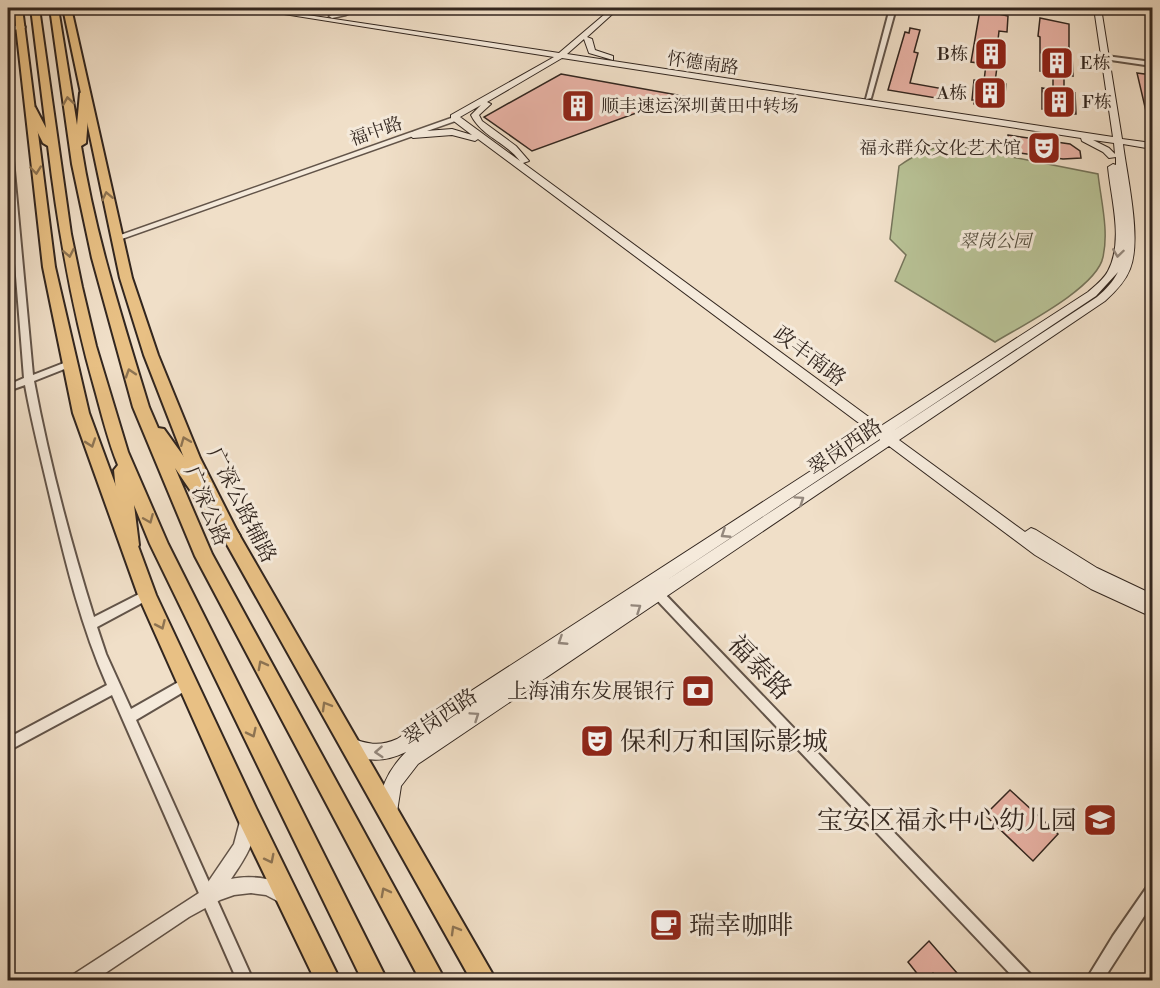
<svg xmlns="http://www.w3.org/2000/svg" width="1160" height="988" font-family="'Libre Bodoni','Noto Serif SC',serif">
<rect width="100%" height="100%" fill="#f0dfc8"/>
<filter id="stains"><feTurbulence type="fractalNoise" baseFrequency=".00333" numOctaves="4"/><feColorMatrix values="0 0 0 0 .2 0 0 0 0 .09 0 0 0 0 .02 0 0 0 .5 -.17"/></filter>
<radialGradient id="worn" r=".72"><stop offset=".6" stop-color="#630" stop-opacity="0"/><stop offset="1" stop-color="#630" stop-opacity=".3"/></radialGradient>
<path fill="#b8c296" stroke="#75745a" stroke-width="1.5" d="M951,145L1098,174C1101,201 1109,231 1103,257C1097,288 1021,326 995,342L895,281L906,255L890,239L899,166C916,154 930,147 951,145Z"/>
<path fill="#e8b2a5" stroke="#32261f" stroke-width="1.5" d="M980,10L1008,16L1007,32L999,31L995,67H997L995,82L1006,84L1004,105H994V107L974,104L975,100H972L974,80L984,81L986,64L971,62Z
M1040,18L1069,24V55H1072L1073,76L1064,74V91L1075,93L1076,114H1065V116L1045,113V109H1042V88L1053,90V72L1040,71V37L1038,36Z
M910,28L920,30L914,52L918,53L910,83L944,89L942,99L888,90L905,32L909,33Z
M1137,73L1152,75V124H1149Z
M561,74L683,96L532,151L484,117Z
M1008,135L1070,144L1080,151L1081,158L1063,159L1012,152V145L1008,144Z
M1010,790L1058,834L1033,861L985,815Z
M929,941L964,981H939L933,973L923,981L908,962Z"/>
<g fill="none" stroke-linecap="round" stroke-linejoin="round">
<defs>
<path id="minor" d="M890,8H896L871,98L866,99Z
M22,25L25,27L24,28L8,31V27Z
M1106,56L1152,62V66L1104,59V57Z
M8,136L11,138L33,375L69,361L74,364L72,366L34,381C49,461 70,540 94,617L143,592L147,590L151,592L153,595L151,598L97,627L106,654L131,709L182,680L186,678L190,680L192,684L190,688L136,720L253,980H237L112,695L8,751V738L107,685C81,626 66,564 51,501C42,462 32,424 25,385L8,391V385L24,378L8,174Z
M658,589L662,591L1031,975L1034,980H1016L654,597L652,594L654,591Z
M1152,885V904L1103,980H1086L1113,936L1147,887Z"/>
<path id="tertiary" d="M353,8H360L346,15L332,18L329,16Z
M454,117L461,119L119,240H113L112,238Z
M248,812L254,814C262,834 242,863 231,879C250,875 285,877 293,897L291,903L285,905L266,895L251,893L234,895L220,900L189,917L95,980H71L74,974L202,891L234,844L242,814Z"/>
<path id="secondary" d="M246,8H261L559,53L612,8H619L587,37L592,39L595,50L613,56V60L589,53L584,39L567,54L1113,137L1094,8H1101L1122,139L1152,143V149L1123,144C1127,177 1142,239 1130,269C1125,282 1115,292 1105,301L899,440L1025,532L1031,528L1036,530L1097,568L1152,594V617L1091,589L1035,555L889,446L418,764L401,786L396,818L390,821L384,818C374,794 389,769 406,752C383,763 366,762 343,751L341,745L343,739L349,737C366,744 379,747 397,739L871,432L478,139L475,141L452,135L413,138L409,135L413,132L452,129L472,135L451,119V115L554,57ZM562,58L1081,138L1082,141L1103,152L1109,158L1116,157V165L1113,164L1108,167C1111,199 1124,241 1108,271C1104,279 1095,286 1088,292L881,426L523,163L529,161L516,146L482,121L479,115L491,104L487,102ZM481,105L471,115C482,137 506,142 520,161L460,117ZM1093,140L1114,143L1115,154L1109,148ZM1118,272C1113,282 1106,289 1097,297L890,433L1096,296ZM880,439V440L661,584Z"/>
<path id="primary" d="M14,8H22L55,267L89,413L156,595L256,808L340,980H315L240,824L138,595L73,413L43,267Z
M63,8H71L132,278L158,355L200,458L237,531L496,980H471L225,541L184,458L144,355L120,278Z"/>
<path id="trunk" d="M31,8H39L71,234L82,287L96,346L128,452L168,544L387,980H362L150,544L134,505L139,545L136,550L130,552L124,550L121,545L114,470L118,465C108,441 102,415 95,390C72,310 58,229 48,146L43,143L26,109L35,107L46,128Z
M50,8H58L77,125L80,93L85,90L90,93L86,143L81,146C95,235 123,321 149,407L158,428L164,429L237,531L240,536L237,541L231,543L225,541L175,468L212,554L445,980H420L195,556L133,407L92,258L72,164Z"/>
</defs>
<use href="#minor" stroke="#625449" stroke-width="4"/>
<use href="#tertiary" stroke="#625449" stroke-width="3"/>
<use href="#secondary" stroke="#32261f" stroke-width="2"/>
<use href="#primary" stroke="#32261f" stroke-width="4"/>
<use href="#trunk" stroke="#32261f" stroke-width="4"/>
<use href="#minor" fill="#f5eadb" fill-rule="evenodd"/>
<use href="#tertiary" fill="#f5eadb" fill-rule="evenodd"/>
<use href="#secondary" fill="#f5eadb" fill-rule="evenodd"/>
<use href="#primary" fill="#e8c084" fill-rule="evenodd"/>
<use href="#trunk" fill="#e8c084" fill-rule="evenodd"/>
</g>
<defs><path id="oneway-chevron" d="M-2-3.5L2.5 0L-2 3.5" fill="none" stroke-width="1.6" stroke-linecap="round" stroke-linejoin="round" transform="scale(1.5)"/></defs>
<g stroke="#8d7352">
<use href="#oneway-chevron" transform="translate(68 101) rotate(-99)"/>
<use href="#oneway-chevron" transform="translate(36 170) rotate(84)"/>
<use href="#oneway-chevron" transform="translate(107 196) rotate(-102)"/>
<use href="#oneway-chevron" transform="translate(69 253) rotate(79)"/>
<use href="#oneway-chevron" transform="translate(130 373) rotate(-108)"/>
<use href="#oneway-chevron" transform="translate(185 441) rotate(-112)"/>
<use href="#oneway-chevron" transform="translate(91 443) rotate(71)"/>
<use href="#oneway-chevron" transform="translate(149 519) rotate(67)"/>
<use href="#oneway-chevron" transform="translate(161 625) rotate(66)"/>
<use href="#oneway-chevron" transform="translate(262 665) rotate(-118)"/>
<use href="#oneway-chevron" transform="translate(326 706) rotate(-120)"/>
<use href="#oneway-chevron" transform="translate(252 733) rotate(64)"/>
<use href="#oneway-chevron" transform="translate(270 859) rotate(63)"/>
<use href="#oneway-chevron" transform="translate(385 892) rotate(-118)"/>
<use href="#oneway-chevron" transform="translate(455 930) rotate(-120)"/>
</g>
<g stroke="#94887d">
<use href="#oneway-chevron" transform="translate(1118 253) rotate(98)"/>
<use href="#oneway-chevron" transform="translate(800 500) rotate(-34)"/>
<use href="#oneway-chevron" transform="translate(725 534) rotate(147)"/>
<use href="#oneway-chevron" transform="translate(637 608) rotate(-34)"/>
<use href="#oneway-chevron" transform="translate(562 641) rotate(147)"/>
<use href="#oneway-chevron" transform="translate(475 716) rotate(-34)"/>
<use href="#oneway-chevron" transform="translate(379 752) rotate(176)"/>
</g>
<defs>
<symbol id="building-square" viewBox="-11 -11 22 22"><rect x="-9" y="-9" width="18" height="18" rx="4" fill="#8f2418" stroke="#f5eadb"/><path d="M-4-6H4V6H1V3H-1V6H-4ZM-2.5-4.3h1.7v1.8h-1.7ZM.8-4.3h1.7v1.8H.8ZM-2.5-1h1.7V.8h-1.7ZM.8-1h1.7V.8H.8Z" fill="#fff"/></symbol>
<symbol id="theatre-square" viewBox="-11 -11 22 22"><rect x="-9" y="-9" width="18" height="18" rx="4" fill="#8f2418" stroke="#f5eadb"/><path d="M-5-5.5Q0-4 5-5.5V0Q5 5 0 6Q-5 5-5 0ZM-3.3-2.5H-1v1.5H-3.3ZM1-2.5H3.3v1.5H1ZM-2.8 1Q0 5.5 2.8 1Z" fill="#fff"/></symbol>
<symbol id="bank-square" viewBox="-11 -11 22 22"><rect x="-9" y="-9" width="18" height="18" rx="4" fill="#8f2418" stroke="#f5eadb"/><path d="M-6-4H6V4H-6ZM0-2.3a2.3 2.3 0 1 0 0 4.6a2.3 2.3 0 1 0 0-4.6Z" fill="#fff"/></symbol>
<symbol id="school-square" viewBox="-11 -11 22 22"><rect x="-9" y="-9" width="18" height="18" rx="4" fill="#8f2418" stroke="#f5eadb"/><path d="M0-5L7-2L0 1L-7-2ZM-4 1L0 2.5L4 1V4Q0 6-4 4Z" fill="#fff"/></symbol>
<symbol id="cafe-square" viewBox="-11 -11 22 22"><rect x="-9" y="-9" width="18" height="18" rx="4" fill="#8f2418" stroke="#f5eadb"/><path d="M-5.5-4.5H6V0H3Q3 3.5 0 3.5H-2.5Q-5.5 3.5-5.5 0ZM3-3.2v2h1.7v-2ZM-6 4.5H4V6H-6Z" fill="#fff"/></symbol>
</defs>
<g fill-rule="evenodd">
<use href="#building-square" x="972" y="35" width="38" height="38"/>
<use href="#building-square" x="1038" y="44" width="38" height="38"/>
<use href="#building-square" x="971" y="74" width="38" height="38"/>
<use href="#building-square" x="1040" y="83" width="38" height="38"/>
<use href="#building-square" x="559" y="87" width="38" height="38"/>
<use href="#theatre-square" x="1025" y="129" width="38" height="38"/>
<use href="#bank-square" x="679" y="672" width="38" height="38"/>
<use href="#theatre-square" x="578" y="722" width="38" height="38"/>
<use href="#school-square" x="1081" y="801" width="38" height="38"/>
<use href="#cafe-square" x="647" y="906" width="38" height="38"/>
</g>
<g text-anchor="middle" stroke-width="6" stroke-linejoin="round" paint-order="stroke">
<g font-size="18" fill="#32261f" stroke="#f5eadb" text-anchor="end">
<text x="968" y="60">B栋</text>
<text x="1080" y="69" text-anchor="start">E栋</text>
<text x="967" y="99">A栋</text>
<text x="1082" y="108" text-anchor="start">F栋</text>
<text x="601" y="112" text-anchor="start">顺丰速运深圳黄田中转场</text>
<text x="1021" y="154">福永群众文化艺术馆</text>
</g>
<g font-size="18" fill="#32261f" stroke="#f5eadb">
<text transform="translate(703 63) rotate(8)" y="6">怀德南路</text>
<text transform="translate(376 131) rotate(-19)" y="6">福中路</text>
</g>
<g font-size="18" font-style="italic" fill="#544d3d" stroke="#f5eadb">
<text x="995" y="247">翠岗公园</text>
</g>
<g font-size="21" fill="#32261f" stroke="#f5eadb">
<text transform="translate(810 356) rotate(37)" y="7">政丰南路</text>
<text transform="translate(845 447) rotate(-34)" y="7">翠岗西路</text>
<text transform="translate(242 505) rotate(63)" y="7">广深公路辅路</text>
<text transform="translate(207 506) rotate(67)" y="7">广深公路</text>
<text transform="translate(440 717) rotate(-34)" y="7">翠岗西路</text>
</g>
<g font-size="21" fill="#32261f" stroke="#f5eadb" text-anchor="end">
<text x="675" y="698">上海浦东发展银行</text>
</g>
<g font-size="26" fill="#32261f" stroke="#f5eadb">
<text transform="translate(760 667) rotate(46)" y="9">福泰路</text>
</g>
<g font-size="26" fill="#32261f" stroke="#f5eadb" text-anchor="start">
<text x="620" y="750">保利万和国际影城</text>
<text x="1077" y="829" text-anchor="end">宝安区福永中心幼儿园</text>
<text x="689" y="934">瑞幸咖啡</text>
</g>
</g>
<rect width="1160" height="988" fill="none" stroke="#f0dfc8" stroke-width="30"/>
<rect x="9" y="9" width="1142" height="970" fill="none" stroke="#32261f" stroke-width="3"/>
<rect x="15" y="15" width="1130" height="958" fill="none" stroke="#32261f" stroke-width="1.5"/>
<rect width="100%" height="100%" filter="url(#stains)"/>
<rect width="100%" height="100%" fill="url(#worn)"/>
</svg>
